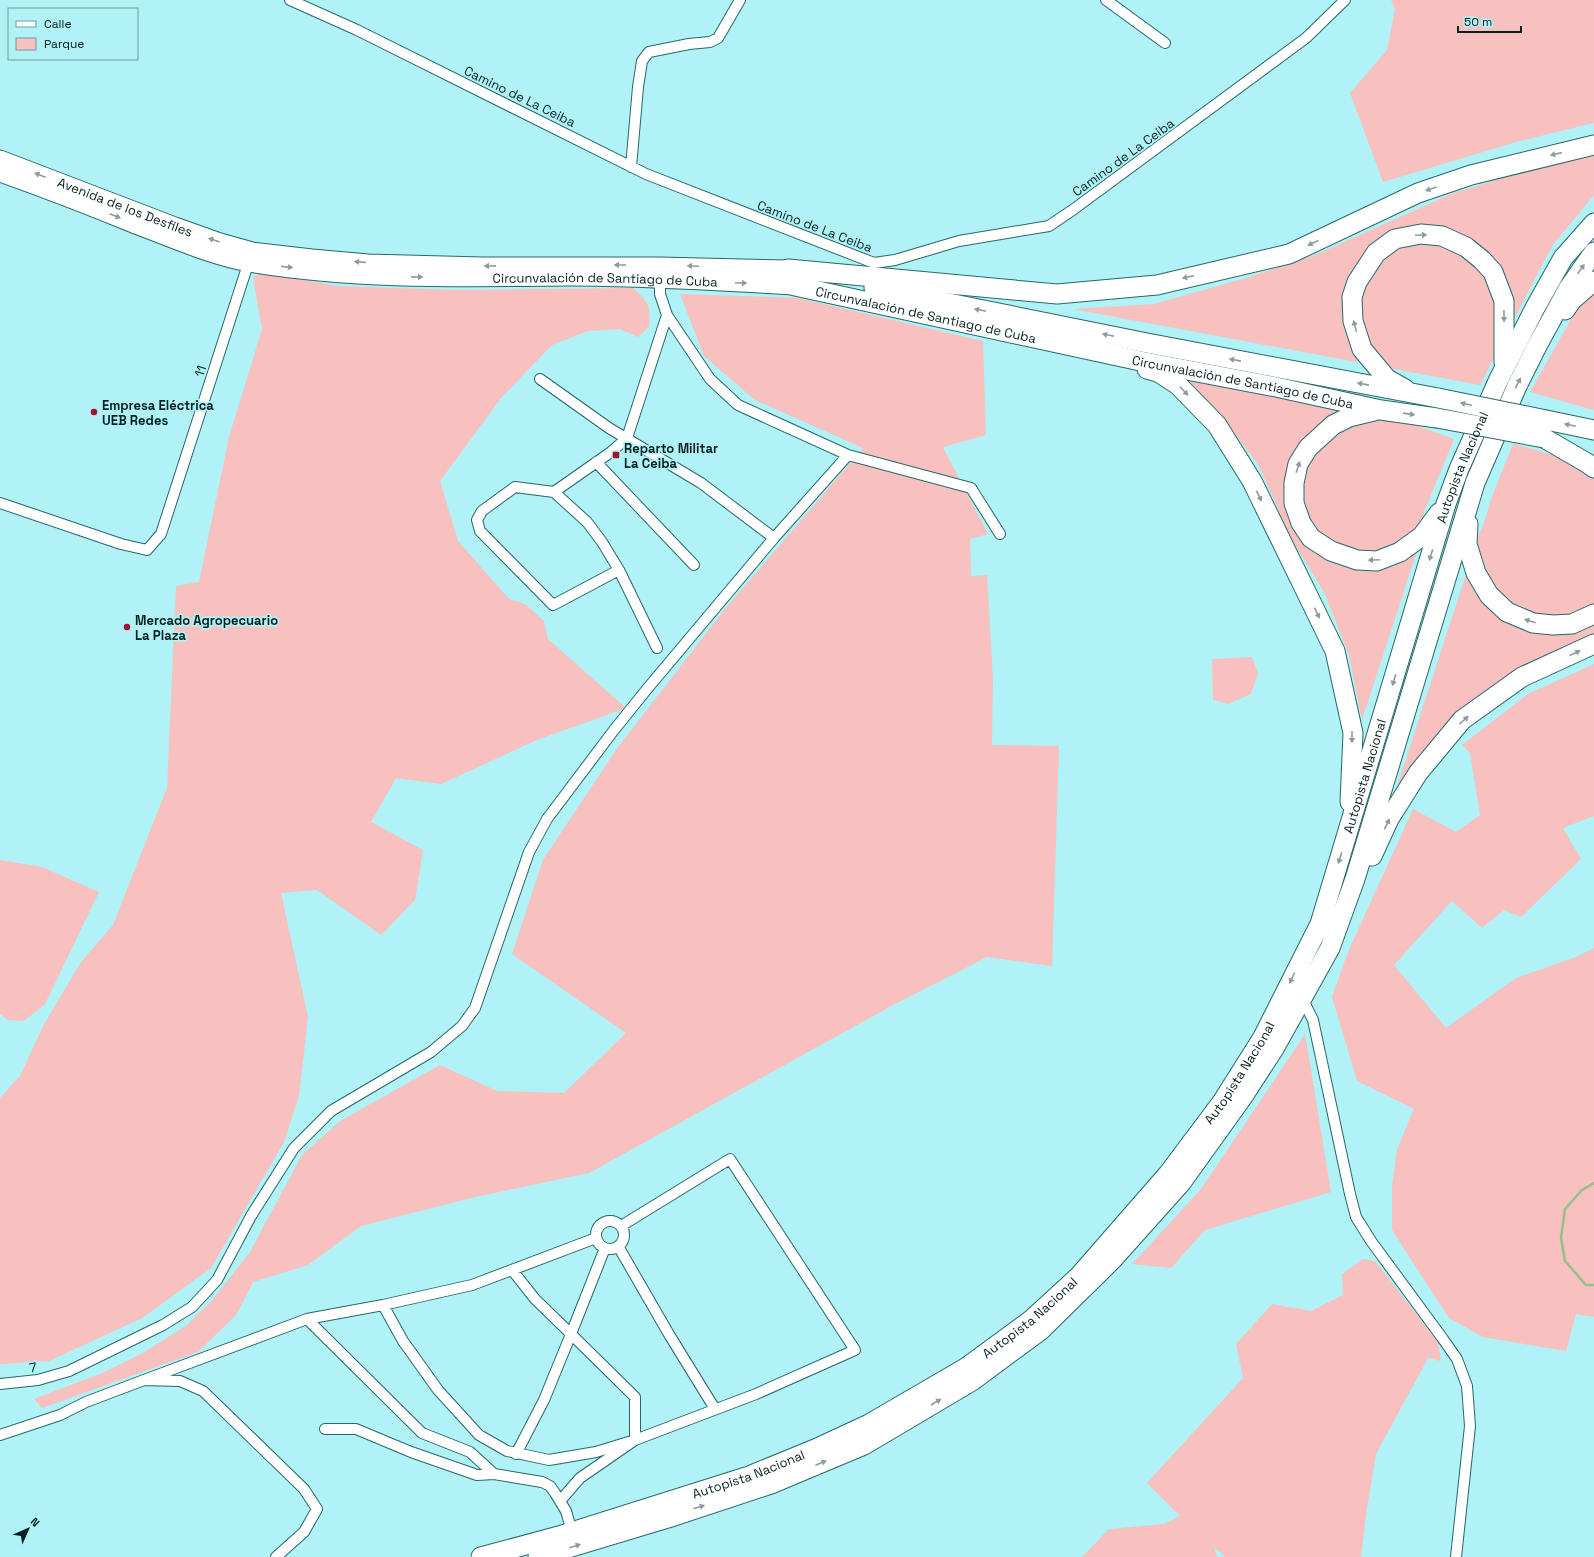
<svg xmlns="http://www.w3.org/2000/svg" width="1594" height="1557" font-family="'Space Grotesk',sans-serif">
<rect width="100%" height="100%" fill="#b0f2f5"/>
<path fill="#f8c0bf" d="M1391,0H1594V123L1516,142L1383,182L1350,93L1387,50L1395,9Z
M1594,152V195L1552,246L1480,385L1073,309L1154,304L1249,277L1315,255L1451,194L1540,166Z
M261,272L337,286L456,290L633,288C650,304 650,304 649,327L638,337L620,329L588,331L552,345L501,398L440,481L458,541L509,599L525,604L544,621L548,639L626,708L537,740L441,784L396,778L371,822L423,850L415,900L381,935L317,890L281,893L308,1017L299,1096L284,1142L211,1268L142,1318L49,1361L0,1364V1098L20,1076L43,1026L81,962L113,925L167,788L176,586L199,582L229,437L262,329L253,278Z
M1594,278V410L1530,392Z
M680,294L798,298L983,341L986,435L943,447L988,534L970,539L971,576L987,575L993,680L992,745L1059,746L1052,966L987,957L895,1004L589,1173L475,1197L361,1226L308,1265L253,1282L236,1315L198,1352L42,1408L34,1399L100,1374L143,1353L187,1325L213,1299L250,1252L302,1155L340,1121L440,1065L497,1091L564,1093L626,1033L512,954L543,860L618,747L724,610L863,448L755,400L704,356Z
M1186,379L1386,415L1454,439L1424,512L1418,548L1362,720L1349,655L1324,592L1291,538L1259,466L1218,411Z
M1513,444C1540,450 1567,461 1594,465V635L1516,673L1393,799L1470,562L1474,545L1484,523L1491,499Z
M1252,657L1258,673L1251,694L1228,704L1213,700L1212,659Z
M1594,664V816L1563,828L1581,859L1521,917L1504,910L1482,928L1452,901L1394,965L1446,1028L1516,978L1576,957L1594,948V1317L1576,1314L1566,1351L1483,1337L1449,1318L1392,1230V1186L1397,1149L1414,1109L1357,1081L1332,997L1348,952L1413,809L1456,832L1480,815L1470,753L1462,745L1528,694Z
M0,860L42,867L99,892L45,1004L24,1021L8,1020L0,1014Z
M1305,1034L1331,1192L1205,1230L1171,1268L1132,1264L1201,1189Z
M1363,1259L1375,1261L1438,1342L1441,1361L1428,1358L1376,1454L1367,1508L1361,1557H1225L1214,1547L1217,1557H1082L1109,1529L1164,1524L1180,1516L1147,1483L1243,1378L1236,1344L1272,1304L1311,1311L1343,1295L1342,1274Z"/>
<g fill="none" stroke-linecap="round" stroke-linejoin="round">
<path stroke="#94c189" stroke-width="2.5" d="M1594,1183L1582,1190L1565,1209L1561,1238L1565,1261L1586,1285H1594"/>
<defs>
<path id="minor" d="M290,0L357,30L646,174L874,263L895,260L959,241L1049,226L1074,209L1306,38L1345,0
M1106,0L1165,43
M631,167L638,87L642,61L649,52L689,44L710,42L718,38L740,0
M660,275V294L667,315L710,379L738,405L848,455L971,488L1000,534
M540,379L609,428L701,483L774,538
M596,462L694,565
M554,492L611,452L627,438L667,315
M0,503L121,544L147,550L161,534L250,258
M619,570L553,605L480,531L477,520L482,511L515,487L554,492L587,522L602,542L619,570L657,648
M1303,1000L1313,1020L1350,1194L1356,1217L1371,1241L1443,1339L1457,1359L1467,1386L1470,1426L1456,1557
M596 1235a14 14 0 1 1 28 0a14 14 0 1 1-28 0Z
M618,1246L670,1336L715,1409
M512,1270L535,1299L571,1334L605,1248
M383,1305L403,1341L438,1390L479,1435L507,1451L549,1460L596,1452L635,1440L756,1394L855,1350L730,1159L621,1226
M307,1319L422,1433L470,1452L494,1474
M144,1380L307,1319L383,1305L472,1285L596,1238
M0,1384L38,1380L69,1371L163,1325L192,1307L217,1280L251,1216L294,1148L331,1111L431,1052L462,1026L475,1008L529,852L547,819L614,730L647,689L774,538L848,455
M325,1429H356L411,1452L477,1475L494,1474L542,1482L550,1486L555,1493L566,1511L572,1532
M0,1435L60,1415L86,1402L144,1380L180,1381L203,1391L304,1489L317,1509L304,1532L276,1557
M516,1454L544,1400L571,1334L635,1397V1440L580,1478L560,1501"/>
<g id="trunk">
<path id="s1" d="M0,159L175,226L220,242L252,251L312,258L368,263L482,266H659L788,269"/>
<path id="s2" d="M0,173C45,189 89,206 133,224C171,238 210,256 249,263C356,281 464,278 571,277C646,277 720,282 795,286"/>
</g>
<g id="motorway">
<path d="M788,269L1057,294L1157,285L1289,254L1418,193L1471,175L1594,145"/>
<path id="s3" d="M795,286L1145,362L1276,387L1381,410L1437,418"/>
<path d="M874,288L1147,343L1438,398"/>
<path d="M1565,310L1572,300L1594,281"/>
<path d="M1147,369L1158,372L1178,385L1217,425L1252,481L1335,651L1353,733L1350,802"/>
<path d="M1405,389L1387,379L1362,349L1353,321L1352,297L1357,282L1376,253L1395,239L1421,234L1442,236L1466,247L1482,260L1493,272L1504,301V363"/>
<path d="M1374,411L1349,417L1333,425L1308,448L1298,464L1294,483V503L1301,523L1311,538L1331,551L1357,560L1377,561L1400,552L1422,536L1439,513"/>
<path d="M1546,420L1594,430"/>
<path d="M1544,438L1587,463L1594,468"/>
<path d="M1468,524L1467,544L1476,573L1489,595L1507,612L1533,623L1553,625L1572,624L1594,614"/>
<path d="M1372,856L1389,819L1418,773L1462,720L1522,677L1594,644"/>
<path id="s4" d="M481,1557L559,1536L749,1476L815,1449L869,1424L967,1367L1031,1320L1079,1276L1168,1174L1222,1102L1263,1037L1320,924L1446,504L1459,469L1498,381L1535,308L1563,258L1594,223"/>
<path d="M538,1557L668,1518L771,1484L864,1445L972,1381L1041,1330L1113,1259L1181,1183L1242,1098L1275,1047L1330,948L1355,879L1475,483L1517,386L1537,346L1568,289L1594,252"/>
</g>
</defs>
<use href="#minor" stroke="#26686b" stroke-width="12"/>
<use href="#trunk" stroke="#26686b" stroke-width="19"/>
<use href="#motorway" stroke="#26686b" stroke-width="21"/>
<use href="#minor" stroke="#fff" stroke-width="10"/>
<use href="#trunk" stroke="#fff" stroke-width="17"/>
<use href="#motorway" stroke="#fff" stroke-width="19"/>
<defs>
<path id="motorway-bridge" d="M1438,398L1546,420
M1437,418L1544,438"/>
</defs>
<use href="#motorway-bridge" stroke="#26686b" stroke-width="21" stroke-linecap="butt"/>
<use href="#motorway-bridge" stroke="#fff" stroke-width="19"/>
</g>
<defs><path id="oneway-solid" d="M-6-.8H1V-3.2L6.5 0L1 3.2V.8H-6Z"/></defs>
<g fill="#8e9b9c">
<use href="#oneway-solid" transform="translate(1556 154) rotate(167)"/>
<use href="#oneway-solid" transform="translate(40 175) rotate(-159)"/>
<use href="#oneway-solid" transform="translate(1431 189) rotate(161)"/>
<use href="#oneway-solid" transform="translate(115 216) rotate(21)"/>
<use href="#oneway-solid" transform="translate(1421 235) rotate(-3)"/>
<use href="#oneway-solid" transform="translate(214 240) rotate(-161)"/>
<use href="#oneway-solid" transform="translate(1313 243) rotate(155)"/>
<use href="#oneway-solid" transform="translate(360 262) rotate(-175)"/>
<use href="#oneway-solid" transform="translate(620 265) rotate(-180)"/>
<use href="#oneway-solid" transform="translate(490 266) rotate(179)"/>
<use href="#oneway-solid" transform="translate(693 266) rotate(-178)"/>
<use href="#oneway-solid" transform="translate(287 267) rotate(7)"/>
<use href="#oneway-solid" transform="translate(1581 269) rotate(-55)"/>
<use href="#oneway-solid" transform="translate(417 277) rotate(1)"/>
<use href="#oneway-solid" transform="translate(1188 277) rotate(167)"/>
<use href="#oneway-solid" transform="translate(741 283) rotate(3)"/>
<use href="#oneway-solid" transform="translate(980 310) rotate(-169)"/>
<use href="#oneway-solid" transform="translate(1504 316) rotate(89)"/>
<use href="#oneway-solid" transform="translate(1355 326) rotate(-104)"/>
<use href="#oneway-solid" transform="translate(1108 335) rotate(-169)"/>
<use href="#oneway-solid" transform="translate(1235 360) rotate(-169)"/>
<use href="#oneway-solid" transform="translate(1518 383) rotate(-64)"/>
<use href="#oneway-solid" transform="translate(1363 384) rotate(-169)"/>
<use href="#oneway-solid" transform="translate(1184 391) rotate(46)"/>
<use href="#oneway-solid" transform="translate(1466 404) rotate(-168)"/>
<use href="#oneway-solid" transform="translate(1409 414) rotate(8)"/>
<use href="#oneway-solid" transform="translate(1570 425) rotate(-168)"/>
<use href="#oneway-solid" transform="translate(1298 467) rotate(-72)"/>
<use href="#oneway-solid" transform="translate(1259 496) rotate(64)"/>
<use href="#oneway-solid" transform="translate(1431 555) rotate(107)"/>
<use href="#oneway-solid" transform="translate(1374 560) rotate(178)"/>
<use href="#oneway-solid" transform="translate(1317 613) rotate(64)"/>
<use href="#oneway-solid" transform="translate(1530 621) rotate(-162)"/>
<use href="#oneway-solid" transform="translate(1575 653) rotate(-25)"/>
<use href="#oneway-solid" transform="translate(1394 680) rotate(107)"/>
<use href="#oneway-solid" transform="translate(1464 720) rotate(-41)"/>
<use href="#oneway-solid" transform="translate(1352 737) rotate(90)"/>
<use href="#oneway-solid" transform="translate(1387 824) rotate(-64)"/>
<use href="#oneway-solid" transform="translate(1340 858) rotate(107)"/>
<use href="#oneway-solid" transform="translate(1292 978) rotate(116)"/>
<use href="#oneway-solid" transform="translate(936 1402) rotate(-30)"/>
<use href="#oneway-solid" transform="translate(821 1463) rotate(-23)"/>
<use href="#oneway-solid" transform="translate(699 1507) rotate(-18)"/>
<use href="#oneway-solid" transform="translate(575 1546) rotate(-17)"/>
</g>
<g fill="#a70d2d" stroke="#b0f2f5" stroke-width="1.5">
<circle cx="94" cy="412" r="4"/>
<rect x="612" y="451" width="8" height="8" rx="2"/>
<circle cx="127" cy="627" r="4"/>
</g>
<g text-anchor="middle" stroke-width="3.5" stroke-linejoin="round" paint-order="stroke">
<g font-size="13" fill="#052122" stroke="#b0f2f5">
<text transform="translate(520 96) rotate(26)" y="5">Camino de La Ceiba</text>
<text transform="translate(1123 157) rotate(-36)" y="5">Camino de La Ceiba</text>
<text dy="5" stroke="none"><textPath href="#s1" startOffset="134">Avenida de los Desfiles</textPath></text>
<text transform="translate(815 226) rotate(21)" y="5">Camino de La Ceiba</text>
<text dy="5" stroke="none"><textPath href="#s2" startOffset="622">Circunvalación de Santiago de Cuba</textPath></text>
<text dy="5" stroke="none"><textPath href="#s3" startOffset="134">Circunvalación de Santiago de Cuba</textPath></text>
<text transform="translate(200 371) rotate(-72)" y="5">11</text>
<text dy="5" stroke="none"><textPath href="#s3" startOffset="458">Circunvalación de Santiago de Cuba</textPath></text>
<text dy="5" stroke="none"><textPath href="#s4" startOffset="1576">Autopista Nacional</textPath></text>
<text dy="5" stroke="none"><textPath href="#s4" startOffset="1252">Autopista Nacional</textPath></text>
<text dy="5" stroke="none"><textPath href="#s4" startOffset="928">Autopista Nacional</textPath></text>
<text dy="5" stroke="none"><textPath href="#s4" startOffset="604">Autopista Nacional</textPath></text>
<text transform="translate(33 1367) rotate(-10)" y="5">7</text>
<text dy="5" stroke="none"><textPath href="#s4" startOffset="280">Autopista Nacional</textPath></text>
</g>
<g font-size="13" font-weight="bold" fill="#052122" stroke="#b0f2f5" text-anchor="start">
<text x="102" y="410">Empresa Eléctrica<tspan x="102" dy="15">UEB Redes</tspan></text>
<text x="624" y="453">Reparto Militar<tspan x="624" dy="15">La Ceiba</tspan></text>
<text x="135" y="625">Mercado Agropecuario<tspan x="135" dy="15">La Plaza</tspan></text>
</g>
</g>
<rect x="8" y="8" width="130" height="52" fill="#b0f2f5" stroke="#6c9ea1"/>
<rect x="16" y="21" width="20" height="6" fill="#ffffff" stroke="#6c9ea1"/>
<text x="44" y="28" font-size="12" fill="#052122">Calle</text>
<rect x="16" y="38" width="20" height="12" fill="#f8c0bf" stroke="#6c9ea1"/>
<text x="44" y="48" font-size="12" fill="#052122">Parque</text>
<g transform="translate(28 1529) rotate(45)" stroke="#b0f2f5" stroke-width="3" paint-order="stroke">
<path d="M0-3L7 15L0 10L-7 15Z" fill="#052122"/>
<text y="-6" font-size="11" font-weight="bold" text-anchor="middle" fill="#052122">N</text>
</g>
<path d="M1458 26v6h63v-6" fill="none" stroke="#052122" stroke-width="2"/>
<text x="1464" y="26" font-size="12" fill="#052122" stroke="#b0f2f5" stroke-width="3" paint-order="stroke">50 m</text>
</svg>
